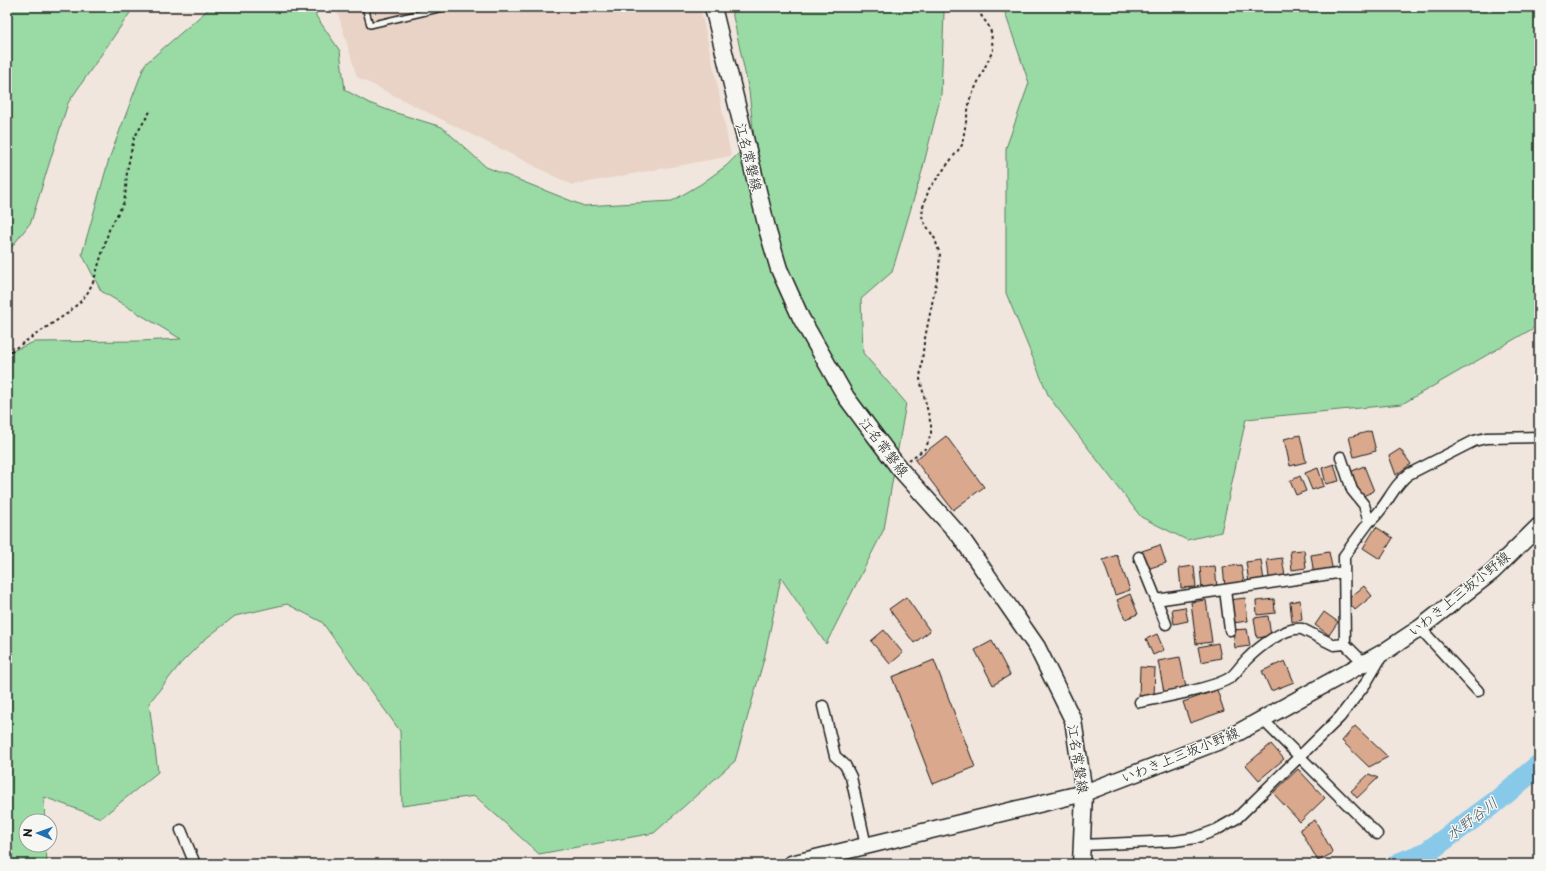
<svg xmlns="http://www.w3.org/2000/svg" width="1546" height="871" font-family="'Playpen Sans','Klee One',sans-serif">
<rect width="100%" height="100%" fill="#f0e6de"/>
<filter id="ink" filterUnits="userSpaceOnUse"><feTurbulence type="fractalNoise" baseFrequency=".025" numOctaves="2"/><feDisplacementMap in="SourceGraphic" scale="8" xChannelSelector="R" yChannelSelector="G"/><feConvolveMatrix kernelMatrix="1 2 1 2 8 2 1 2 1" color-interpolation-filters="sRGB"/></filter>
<g filter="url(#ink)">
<path fill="#e9d3c6" d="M336,7H700L716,78L731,156L572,185L357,77Z"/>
<path fill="#9adba5" stroke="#5b7c60" d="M7,7H134L68,103L31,222L7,253Z
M211,7H316V16L340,51L345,90L369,103L393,112L442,127L486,167L584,206L672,201L701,184L726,166L754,138L749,91L731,7H942L944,12L941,95L922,171L892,272L861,299L863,353L906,403L884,529L826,644L781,578L764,659L735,761L654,833L539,854L475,796L402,806L400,731L322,622L287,604L235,616L204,640L181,663L149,703L158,772L101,818L44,797L45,821H26V845H46L47,864H7V353L34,342L140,341L181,339L101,291L82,254L109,159L145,64Z
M1003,7H1539V325L1402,404L1246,419L1221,532L1187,540L1141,517L1049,397L1006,293V148L1029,83Z"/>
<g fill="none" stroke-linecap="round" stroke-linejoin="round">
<path stroke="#88c8e9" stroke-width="22" d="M1398,864L1426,853L1498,800L1539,765"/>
</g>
<path fill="#daa88d" stroke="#1c1c1c" d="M1371,431L1376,451L1354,457L1349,437Z
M1300,435L1306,462L1290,466L1284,439Z
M946,436L984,487L953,510L915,460Z
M1400,449L1411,464L1396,475L1389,456Z
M1334,464L1339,481L1326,484L1322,468Z
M1364,466L1374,491L1361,497L1350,472Z
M1318,468L1324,486L1312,490L1305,473Z
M1300,476L1306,491L1296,495L1290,481Z
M1376,527L1393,538L1380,559L1363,548Z
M1160,545L1166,563L1147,569L1142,551Z
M1304,550L1306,568L1292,570L1290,551Z
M1329,552L1333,572L1314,575L1311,555Z
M1117,555L1130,590L1115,595L1103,560Z
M1282,558L1285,576L1269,578L1267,560Z
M1261,560L1264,581L1249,583L1246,562Z
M1241,565L1244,583L1225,586L1223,567Z
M1194,566L1196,587L1181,588L1179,568Z
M1215,566L1217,587L1202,589L1200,567Z
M1364,586L1372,596L1355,610L1347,600Z
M1130,594L1138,614L1125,619L1117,600Z
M906,597L930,631L914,643L889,609Z
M1245,598L1248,621L1233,623L1229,600Z
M1274,599L1275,613L1257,615L1256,601Z
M1206,600L1212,642L1196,644L1191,602Z
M1300,600L1302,620L1292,622L1290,602Z
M1185,607L1188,621L1174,624L1172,609Z
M1324,612L1338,622L1329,635L1315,625Z
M1268,616L1271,636L1257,638L1254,618Z
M1247,629L1250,646L1235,648L1233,630Z
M884,630L903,653L890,664L871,641Z
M1157,634L1164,650L1153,655L1146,639Z
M992,641L1010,675L993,685L975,650Z
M1218,643L1221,658L1201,662L1198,647Z
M1180,657L1186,688L1164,692L1158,661Z
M934,660L975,767L933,784L892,677Z
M1285,661L1294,682L1271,691L1262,671Z
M1140,667L1155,668L1154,698L1139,697Z
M1217,690L1224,711L1190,723L1183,702Z
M1355,726L1388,757L1369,767L1342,741Z
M1271,744L1284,759L1259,780L1246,765Z
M1298,769L1325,798L1300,822L1273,793Z
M1369,774L1378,778L1357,798L1351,791Z
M1315,820L1333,853L1318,861L1300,829Z"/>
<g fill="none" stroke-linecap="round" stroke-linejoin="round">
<defs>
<path id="service" d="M365,7L370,25L447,7"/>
<path id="minor" d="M1341,457L1352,490L1364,505L1369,522L1344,556L1345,644L1364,663
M1369,522C1386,509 1392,486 1409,474L1474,441L1486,438L1539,437
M1139,557L1166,624
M1225,590L1230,630
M1156,600L1344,572
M1420,628L1478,691
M1140,702C1159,698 1217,688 1231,677C1237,672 1241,665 1247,659C1258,648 1285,626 1302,629L1334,645L1345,644
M823,706L835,756L845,765L851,777L866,846
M1262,719L1377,834
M181,830L195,864
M1082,845L1175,841L1195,838L1216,830L1237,818L1340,717L1366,683L1383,654"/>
<path id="primary" d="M713,7L768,232L779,269L801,318L846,397L899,468L960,536L1037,647L1073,720L1084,793L1081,864
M791,864L1084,793L1230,737L1384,652L1420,628L1492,572L1539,526"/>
</defs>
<use href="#service" stroke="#1c1c1c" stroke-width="8"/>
<use href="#minor" stroke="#1c1c1c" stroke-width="13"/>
<use href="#primary" stroke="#1c1c1c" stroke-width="19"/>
<path stroke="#1c1c1c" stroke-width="2" stroke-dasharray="3 3" stroke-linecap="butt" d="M7,356L11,351L68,313L82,300L88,292L94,280L109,230L124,202L126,189L127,171L134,138L151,110
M909,460L926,448L931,433V425L920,379L924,343L939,269L940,255L935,239L924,222L922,216L923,207L929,189L962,145L970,99L993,50L991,32L988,25L975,7"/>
<use href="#service" stroke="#f6f6f2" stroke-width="5"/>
<use href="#minor" stroke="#f6f6f2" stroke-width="10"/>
<use href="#primary" stroke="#f6f6f2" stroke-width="16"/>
</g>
</g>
<g text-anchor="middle" stroke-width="3" stroke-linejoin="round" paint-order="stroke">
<g font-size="14" fill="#1c1c1c" stroke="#f6f6f2">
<text transform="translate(749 157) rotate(76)" y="5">江名常磐線</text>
<text transform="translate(884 447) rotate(52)" y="5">江名常磐線</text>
<text transform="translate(1459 594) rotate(-39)" y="5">いわき上三坂小野線</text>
<text transform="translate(1180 755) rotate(-22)" y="5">いわき上三坂小野線</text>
<text transform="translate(1078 759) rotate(81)" y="5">江名常磐線</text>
</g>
<g font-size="15" font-style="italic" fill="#425864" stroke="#f6f6f2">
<text transform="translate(1472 819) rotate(-37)" y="5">水野谷川</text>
</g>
</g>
<rect width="1546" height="871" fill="none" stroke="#f6f6f2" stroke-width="24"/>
<rect x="12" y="12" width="1522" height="847" fill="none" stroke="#1c1c1c" stroke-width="1.5" filter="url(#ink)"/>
<g transform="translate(38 833) rotate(272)"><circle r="19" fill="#f6f6f2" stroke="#9f9f9c"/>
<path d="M0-3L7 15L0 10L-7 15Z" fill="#1f6fb2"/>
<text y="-6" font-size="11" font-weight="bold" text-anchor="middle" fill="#1c1c1c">N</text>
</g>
</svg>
